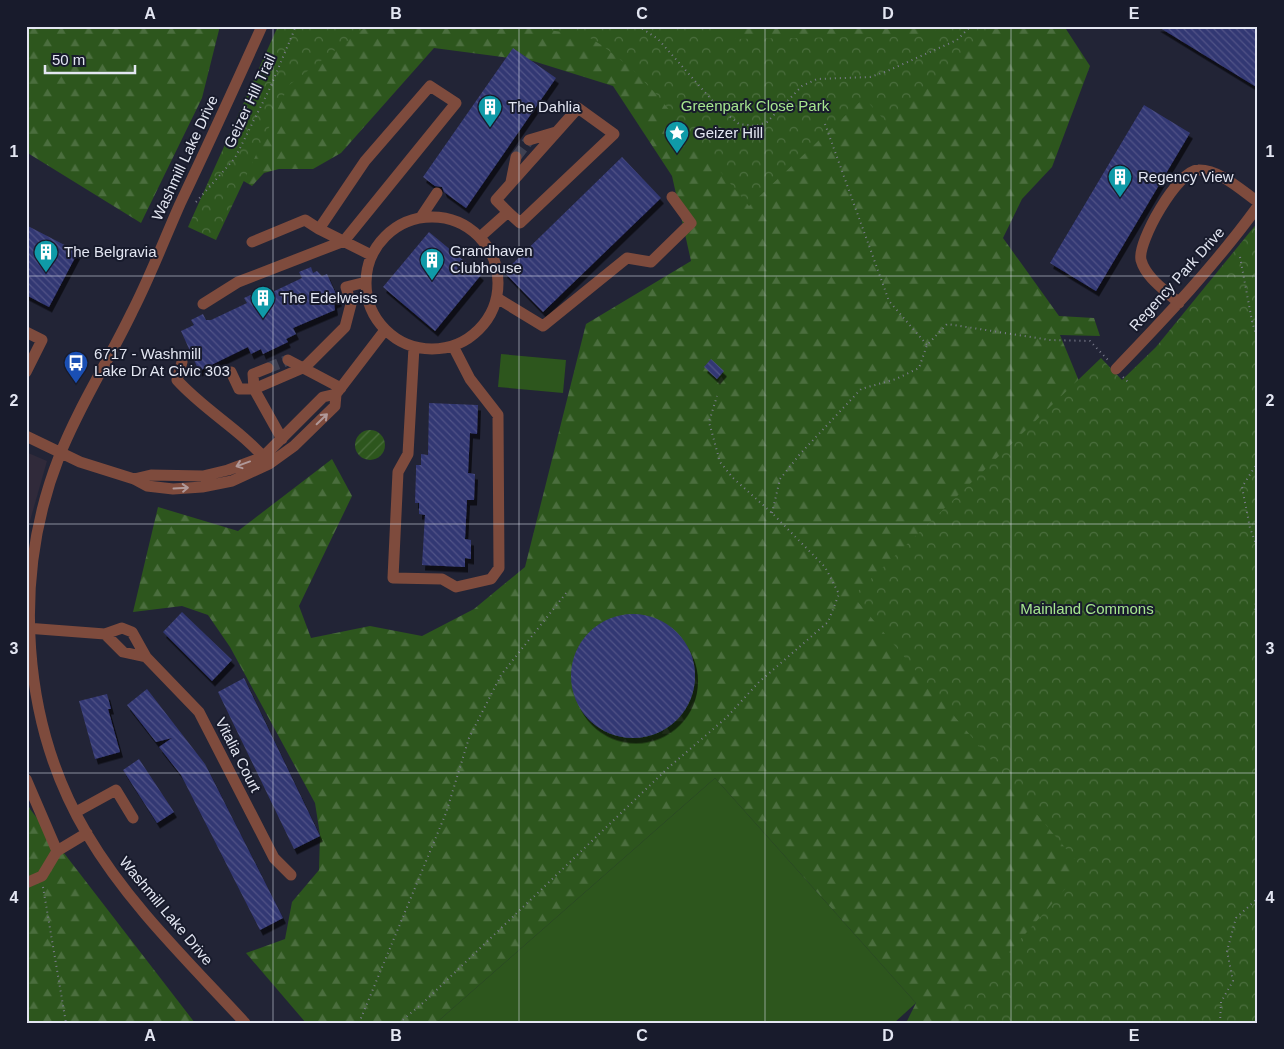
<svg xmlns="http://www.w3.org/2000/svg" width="1284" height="1049" font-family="Helvetica,sans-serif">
<defs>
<pattern id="forest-firs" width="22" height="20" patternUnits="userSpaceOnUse" patternTransform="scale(1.25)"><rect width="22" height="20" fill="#2d561d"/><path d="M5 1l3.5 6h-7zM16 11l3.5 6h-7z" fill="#4b6e3e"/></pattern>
<pattern id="park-crowns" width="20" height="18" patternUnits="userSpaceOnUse" patternTransform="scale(1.25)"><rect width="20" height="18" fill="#2d561d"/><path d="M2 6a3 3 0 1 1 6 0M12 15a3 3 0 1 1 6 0" fill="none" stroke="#4b6e3e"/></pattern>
<pattern id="garden-furrows" width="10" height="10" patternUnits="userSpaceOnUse" patternTransform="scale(1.25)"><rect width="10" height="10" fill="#2d561d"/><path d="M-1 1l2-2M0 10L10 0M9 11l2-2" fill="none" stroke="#4b6e3e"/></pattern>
<pattern id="building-back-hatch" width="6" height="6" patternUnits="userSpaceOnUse" patternTransform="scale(1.25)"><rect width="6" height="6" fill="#333773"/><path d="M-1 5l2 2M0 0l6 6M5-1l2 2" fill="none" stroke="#505487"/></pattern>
<filter id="shadow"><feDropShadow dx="3" dy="5.5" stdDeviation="0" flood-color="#0009"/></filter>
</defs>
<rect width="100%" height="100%" fill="#222436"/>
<path fill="#302a3a" d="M26,452L47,461L26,535Z"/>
<path fill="#2d561d" d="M501,354L566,360L563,393L498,387Z
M715,778L916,1003L894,1023H436Z"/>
<path fill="url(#forest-firs)" d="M26,26H220L202,98L141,223L26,152Z
M305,26H1064L1090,66L1052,167L1022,199L1003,238L1059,316L1094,318L1100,336L1060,335L1088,403L1258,1023H906L916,1003L715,778L436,1023H306L246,953L285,939L292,902L319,870L320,835L315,803L230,647L208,615L182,606L133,612L158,507L238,531L332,459L352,496L299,606L311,638L370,626L422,636L474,609L525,567L586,324L691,261L672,176L613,86L533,61L434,48L341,153L313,169H279L264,173L252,186L232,174Z
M26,800L30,809L195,1023H26Z"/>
<path fill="url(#park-crowns)" d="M278,26H367L289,85L216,240L188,227Z
M518,26H723L735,39L930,36L940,26H993L888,124L864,98L749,206L656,94L632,69L603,46L585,35Z
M1258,222V1023H977L961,1006L1083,869L853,596L1101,358L1122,380L1156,347Z"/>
<path fill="url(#garden-furrows)" d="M355 445a15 15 0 1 1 30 0a15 15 0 1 1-30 0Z"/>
<path fill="url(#building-back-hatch)" filter="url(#shadow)" d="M1157,26H1251L1258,30V88Z
M513,48L556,78L466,208L444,192L442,187L435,186L423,177Z
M1144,105L1190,133L1096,291L1050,263Z
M622,157L661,198L543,312L504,272Z
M26,225L78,252L49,307L26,295Z
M429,232L481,275L435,331L383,287Z
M311,267L313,273L317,271L322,276L327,274L339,301L334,303L335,310L293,328L296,334L286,339L288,342L263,354L261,349L251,354L248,347L199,371L181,331L194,325L191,320L203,314L206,320H211L247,303L244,298L259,291L262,297L302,278L299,272Z
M711,359L724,371L717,379L704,367Z
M429,403L478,405L477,434L470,433L468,473L475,474L474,500H467L465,539L471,540V559L465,558V567L422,565L425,515L419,514V503H415L416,471V465H421V454L428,455Z
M182,612L232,660L212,681L163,632Z
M571 676a62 62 0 1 1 124 0a62 62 0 1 1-124 0Z
M244,678L320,836L294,849L218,692Z
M147,689L205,764L283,918L260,930L181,775L159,747L172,738L156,742L127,705Z
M107,694L111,709H108L120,752L95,759L79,701Z
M139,759L174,812L157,823L123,770Z"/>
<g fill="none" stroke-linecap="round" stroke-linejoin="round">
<path stroke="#3f4152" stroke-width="11" stroke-dasharray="11 5.5" stroke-linecap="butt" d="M516,157L529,140
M268,368L288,360"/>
<path stroke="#7b7d8d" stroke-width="2" stroke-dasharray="1 4" stroke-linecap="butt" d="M638,26L658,39L719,108L739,124L756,126L767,122L802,86L817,79L870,77L885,72L957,40L971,26
M825,124L889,301L927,345
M196,202L235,158L270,88L296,26
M1240,257L1252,321L1258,341
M1123,377L1128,382
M1258,462L1242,487L1250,528L1258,549
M772,513L780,479L800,454L861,389L896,379L919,368L927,345L947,324L1050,340L1090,341L1108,360
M1258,594L1255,607L1258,630
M43,887L66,1023
M359,1023L446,813L469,738L501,675L567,592
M399,1023L424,1002L668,768L726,718L759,682L828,622L839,594L825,567L772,513L733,478L720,462L709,422L717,396
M1220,1023L1221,1002L1233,981L1227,951L1236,918L1258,898"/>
<path stroke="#7e4b3d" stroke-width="11" d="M529,140L556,132
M511,182L516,157
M366 283a66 66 0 1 1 132 0a66 66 0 1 1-132 0Z
M421,217L437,193
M319,229L371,255
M480,237L508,212L520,223L614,134L578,108L496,200L508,212
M497,298L543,326L627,258L651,262L691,223L672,197
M1179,303C1165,290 1146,278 1141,260C1137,242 1178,170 1198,170C1219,169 1241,190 1258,202
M203,304L238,282L344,241L456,103L430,86L365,161L319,229L305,220L252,242
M26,332L42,340L26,372
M414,347L408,454L398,472L393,578L442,579L456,587L491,579L499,568L498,415L470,379L453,346
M288,360L341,388
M182,362L177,380C204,410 241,430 267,461
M268,368L253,374L254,389L282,439
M1116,369C1166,317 1216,264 1258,206
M231,372L239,389H254L305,367L345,327L351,304L346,287L366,282
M26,436L80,462L134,479L147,486L173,489L202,487L232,481L269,464L294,446L335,406L336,394L385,330
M134,479L151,475L203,476L228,470L263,457L323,397L336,394
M26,628L105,634L122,628L132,632L146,657L199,712L274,858L291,875
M105,634L123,652L146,657
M26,779L57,851L87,833
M76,812L116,790L133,818
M26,883L42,876L57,851
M245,1023C190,963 129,905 87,834C21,723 12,577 59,457C79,406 109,360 132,312C150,277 164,240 180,204C208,145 235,86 262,26"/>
</g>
<defs><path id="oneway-shaft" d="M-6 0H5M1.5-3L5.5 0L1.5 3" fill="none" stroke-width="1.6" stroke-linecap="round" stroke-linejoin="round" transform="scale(1.25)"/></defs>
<g stroke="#b09898">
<use href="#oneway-shaft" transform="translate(322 419) rotate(-44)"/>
<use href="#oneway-shaft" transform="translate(243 464) rotate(160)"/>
<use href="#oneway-shaft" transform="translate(181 488) rotate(-3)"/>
</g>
<path fill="none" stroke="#e3e6f2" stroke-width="1" stroke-opacity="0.55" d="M273,26V1023M519,26V1023M765,26V1023M1011,26V1023M26,276H1258M26,524H1258M26,773H1258"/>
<defs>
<symbol id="building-pin" viewBox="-11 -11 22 30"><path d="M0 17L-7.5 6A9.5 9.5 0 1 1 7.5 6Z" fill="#0f9aa8" stroke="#181b2c"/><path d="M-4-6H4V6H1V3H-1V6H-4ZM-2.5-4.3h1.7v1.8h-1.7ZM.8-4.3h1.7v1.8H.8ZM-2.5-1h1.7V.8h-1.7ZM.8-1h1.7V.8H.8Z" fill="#fff"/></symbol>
<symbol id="sight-pin" viewBox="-11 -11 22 30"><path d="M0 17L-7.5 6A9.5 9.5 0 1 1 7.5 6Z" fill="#0f9aa8" stroke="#181b2c"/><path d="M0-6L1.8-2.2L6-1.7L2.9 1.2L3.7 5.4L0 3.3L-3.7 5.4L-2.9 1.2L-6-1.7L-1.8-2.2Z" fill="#fff"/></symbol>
<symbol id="bus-pin" viewBox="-11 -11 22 30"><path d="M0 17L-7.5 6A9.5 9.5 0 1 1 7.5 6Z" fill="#1a4fb4" stroke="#181b2c"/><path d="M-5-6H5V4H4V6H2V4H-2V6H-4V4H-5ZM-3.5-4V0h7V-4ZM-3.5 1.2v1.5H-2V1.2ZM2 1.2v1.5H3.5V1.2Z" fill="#fff"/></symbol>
</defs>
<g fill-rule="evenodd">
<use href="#building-pin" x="476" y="93" width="28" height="38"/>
<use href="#sight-pin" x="663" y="119" width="28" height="38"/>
<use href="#building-pin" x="1106" y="163" width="28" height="38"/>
<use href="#building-pin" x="32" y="238" width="28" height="38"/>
<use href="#building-pin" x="418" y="246" width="28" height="38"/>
<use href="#building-pin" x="249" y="284" width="28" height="38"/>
<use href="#bus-pin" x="62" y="349" width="28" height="38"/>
</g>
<g text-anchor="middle" stroke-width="4" stroke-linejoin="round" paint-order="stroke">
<g font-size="15" fill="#e3e6f2" stroke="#181b2c">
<text transform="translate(250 101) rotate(-65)" y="5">Geizer Hill Trail</text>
<text transform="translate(185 158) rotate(-65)" y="5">Washmill Lake Drive</text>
<text transform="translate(1177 279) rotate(-48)" y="5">Regency Park Drive</text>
<text transform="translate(238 755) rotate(63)" y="5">Vitalia Court</text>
<text transform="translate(166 911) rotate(50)" y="5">Washmill Lake Drive</text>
</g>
<g font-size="15" fill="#a6e68f" stroke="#181b2c">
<text x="755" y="111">Greenpark Close Park</text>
<text x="1087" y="614">Mainland Commons</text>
</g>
<g font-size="15" fill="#e3e6f2" stroke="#181b2c" text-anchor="start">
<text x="508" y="112">The Dahlia</text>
<text x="694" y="138">Geizer Hill</text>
<text x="1138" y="182">Regency View</text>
<text x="450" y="256">Grandhaven<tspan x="450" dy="17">Clubhouse</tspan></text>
<text x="64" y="257">The Belgravia</text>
<text x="280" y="303">The Edelweiss</text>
<text x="94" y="359">6717 - Washmill<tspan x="94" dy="17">Lake Dr At Civic 303</tspan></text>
</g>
</g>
<rect width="1284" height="1049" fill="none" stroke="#181b2c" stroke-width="55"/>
<path d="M45 65v8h90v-8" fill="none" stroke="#e3e6f2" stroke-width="2.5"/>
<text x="52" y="65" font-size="15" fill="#e3e6f2" stroke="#181b2c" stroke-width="4" paint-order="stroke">50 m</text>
<rect x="28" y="28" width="1228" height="994" fill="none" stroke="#e3e6f2" stroke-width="2"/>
<g font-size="16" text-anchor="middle" font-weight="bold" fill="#e3e6f2">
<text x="150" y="19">A</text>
<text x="396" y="19">B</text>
<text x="642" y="19">C</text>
<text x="888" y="19">D</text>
<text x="1134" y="19">E</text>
<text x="14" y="157">1</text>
<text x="1270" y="157">1</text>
<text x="14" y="406">2</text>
<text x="1270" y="406">2</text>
<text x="14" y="654">3</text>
<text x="1270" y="654">3</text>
<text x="14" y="903">4</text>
<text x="1270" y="903">4</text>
<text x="150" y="1041">A</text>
<text x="396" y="1041">B</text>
<text x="642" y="1041">C</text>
<text x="888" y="1041">D</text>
<text x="1134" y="1041">E</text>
</g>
</svg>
